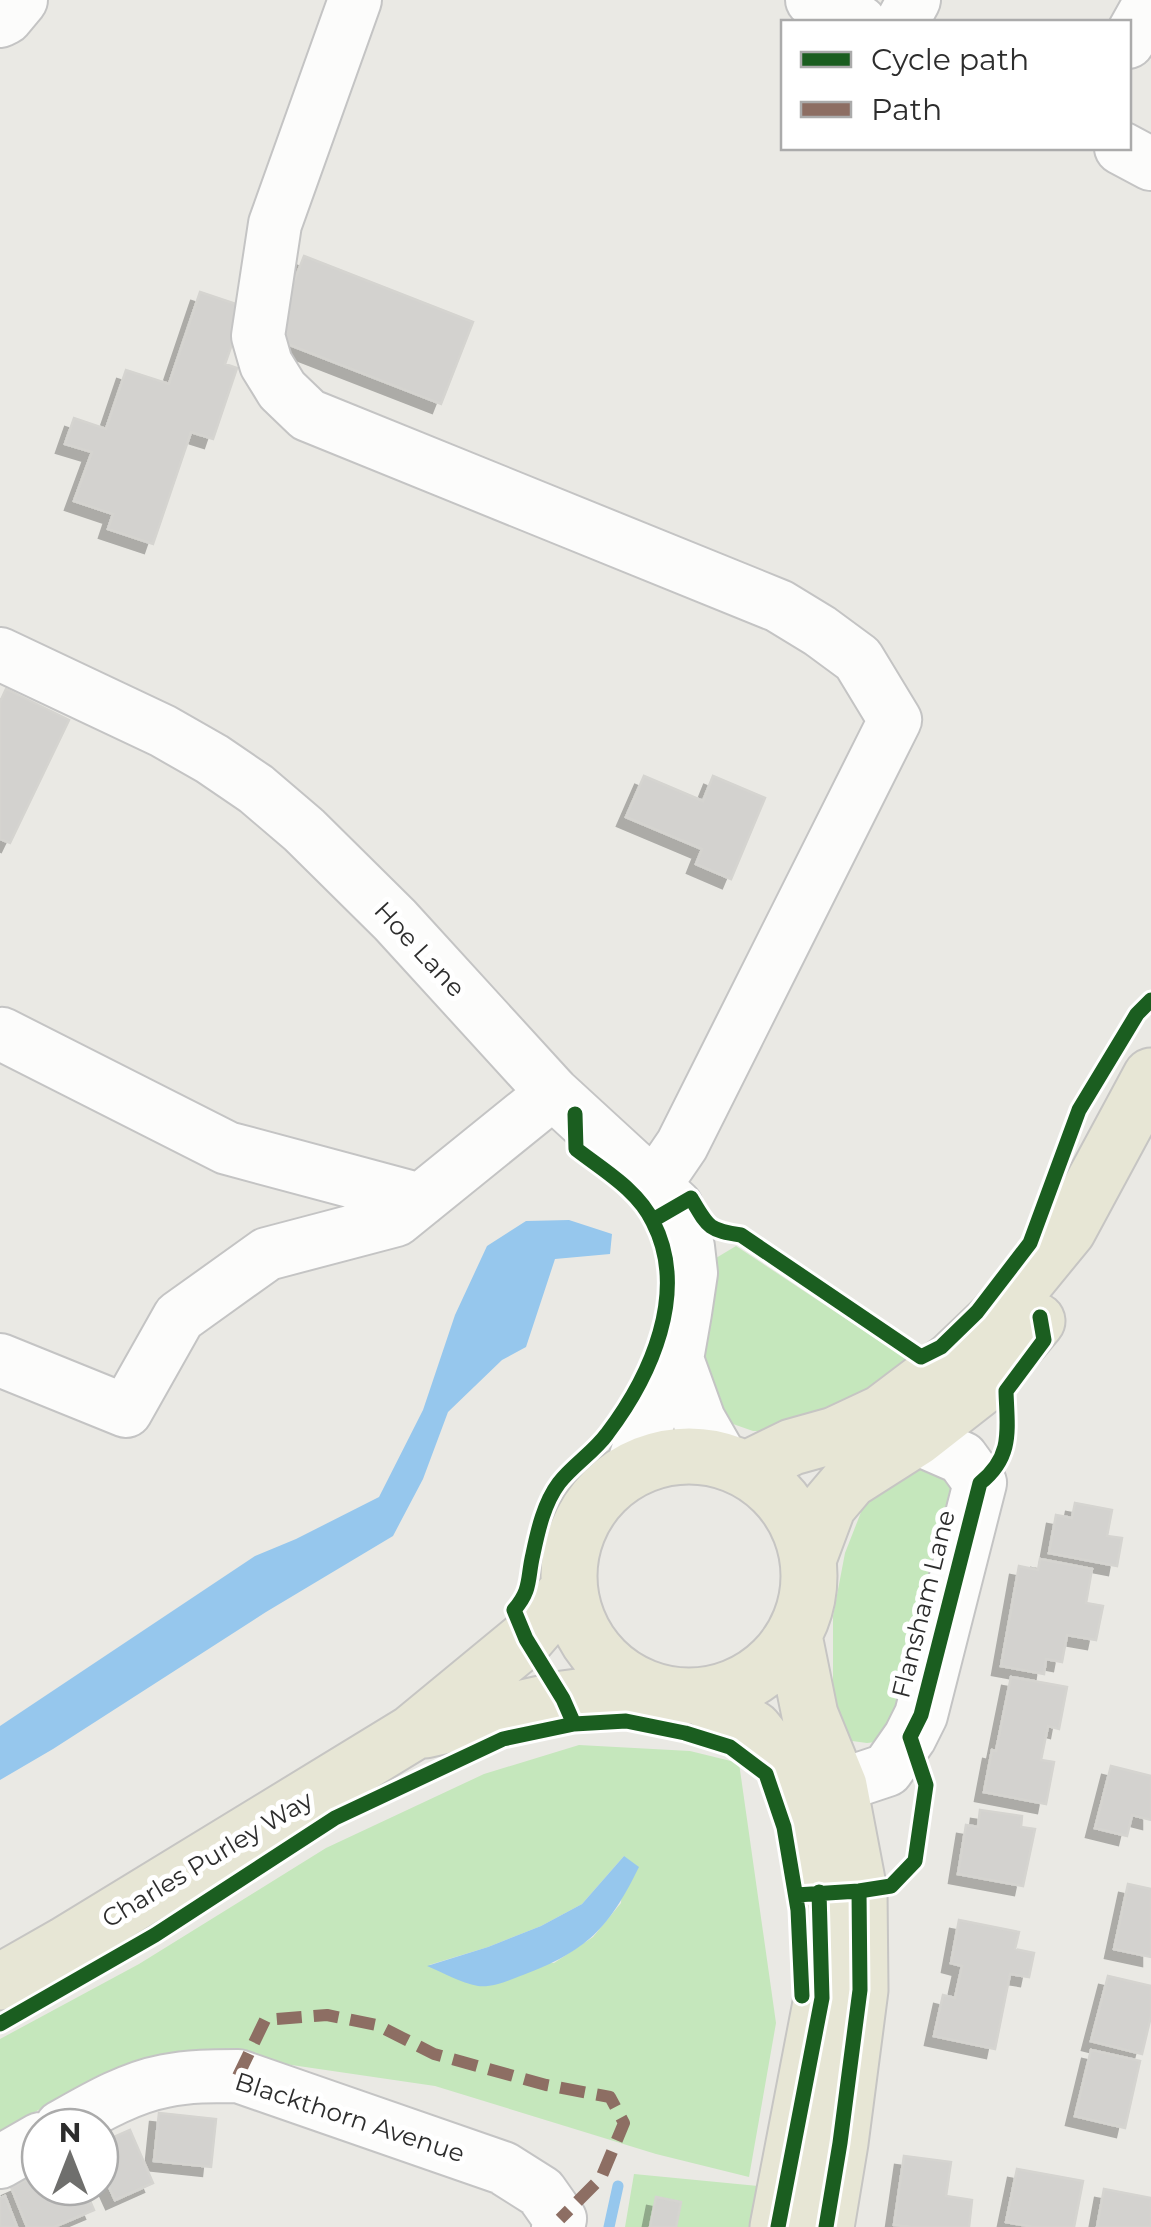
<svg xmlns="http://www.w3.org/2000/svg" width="1151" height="2227" font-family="Montserrat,sans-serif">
<defs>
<filter id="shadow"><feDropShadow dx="-9" dy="9" stdDeviation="0" flood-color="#0004"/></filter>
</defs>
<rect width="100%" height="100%" fill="#eae9e4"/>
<path fill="#c5e7bc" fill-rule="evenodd" d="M736,1246L911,1362L843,1410L778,1431H753L733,1424L713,1409L702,1348L716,1258Z
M925,1468L943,1473L960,1492L907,1695L885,1741L867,1743L852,1741L838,1723L833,1683V1616L845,1553L865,1502L898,1471Z
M579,1745L690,1751L739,1763L776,2023L749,2177L656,2154L435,2086L251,2059L150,2063L54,2101L0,2132V2039L139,1964L326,1848L484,1774ZM624,1856L621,1903L593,1937L554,1963L429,1965L488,1947L541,1926L582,1904Z
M634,2174L758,2186L750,2227H625Z"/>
<path fill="#96c7ed" d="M569,1220L612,1234L610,1254L555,1259L526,1347L502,1360L448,1412L423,1479L393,1536L266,1612L53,1749L0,1780V1726L255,1556L296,1539L379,1497L423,1410L455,1315L487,1246L526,1221Z
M624,1856L639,1867C609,1928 587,1951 523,1975C510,1980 492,1988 478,1986C461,1983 442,1972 427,1966L488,1947L541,1926L582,1904Z"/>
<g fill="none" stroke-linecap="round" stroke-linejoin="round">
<path stroke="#96c7ed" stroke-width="11" d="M609,2227L618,2186"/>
</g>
<path fill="#d3d2cf" stroke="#d5d4d0" stroke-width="2.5" filter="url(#shadow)" d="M304,256L473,322L441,404L272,338Z
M200,292L245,307L225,364L237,368L213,439L191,432L153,544L108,529L113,514L74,501L92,452L65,444L74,418L106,429L126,370L169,384Z
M6,689L69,720L10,843L0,839V702Z
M644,776L703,801L713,776L765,798L731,879L696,864L702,849L626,817Z
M1075,1503L1112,1510L1107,1536L1122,1538L1117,1566L1049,1553L1056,1515L1072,1518Z
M1040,1559L1092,1569L1086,1603L1103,1606L1096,1640L1067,1635L1062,1662L1046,1659L1044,1674L1001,1666L1019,1566L1038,1570Z
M1011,1677L1067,1687L1059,1729L1048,1726L1041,1760L1054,1762L1046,1804L984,1792L992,1750L996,1751Z
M1111,1766L1151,1776V1820L1132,1815L1127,1836L1095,1828Z
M980,1810L1022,1816L1021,1827L1035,1829L1023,1886L958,1874L966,1825L978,1827Z
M1128,1884L1151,1889V1957L1114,1949Z
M959,1920L1019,1932L1015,1949L1034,1953L1029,1977L1010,1974L995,2049L934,2036L943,1995L955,1998L962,1966L951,1963Z
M1108,1976L1151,1986V2016L1142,2054L1091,2041Z
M1091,2050L1140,2061L1125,2128L1075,2116Z
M159,2113L216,2119L211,2167L154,2161Z
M130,2130L153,2183L115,2200L100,2167V2143Z
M904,2156L951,2162L946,2196L972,2200L969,2227H912L894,2225Z
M1017,2169L1083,2181L1074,2227H1033L1006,2222Z
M40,2174V2187H84L94,2210L54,2227H27L11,2187Z
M1104,2189L1151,2198V2227H1097Z
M5,2196L17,2227H0V2198Z
M656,2197L681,2202L676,2227H650Z"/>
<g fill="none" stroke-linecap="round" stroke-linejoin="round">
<defs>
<path id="minor" d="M355,0L275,224L258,336L266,364L282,390L308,415L779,606L820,631L858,659L895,720L682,1145L654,1186
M812,0L860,22
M0,21L6,18L21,0
M902,22L914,0
M1128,42L1151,1
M1121,148L1151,164
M0,654L163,731L212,759L256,789L304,830L395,920L553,1093L676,1206L688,1247L691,1273L685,1313L677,1359L645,1428L632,1469
M0,1035L2,1034L227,1148L421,1200
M677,1359L699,1420L722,1460
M0,1360L126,1411L179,1317L267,1254L396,1220L553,1093
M839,1786L887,1770L910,1737L921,1715L980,1483L962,1458L916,1438
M61,2127C93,2109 128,2088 165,2081C189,2076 213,2076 238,2076L503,2168L541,2192L560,2219L558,2227
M0,2162L40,2139"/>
<path id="major" d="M569 1576a120 120 0 1 1 240 0a120 120 0 1 1-240 0Z
M747,1469L792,1447L835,1435L882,1413L952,1360L996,1318L1068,1230L1151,1076
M809,1557L828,1506L850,1480L916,1438L980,1388L1037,1321
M794,1636L810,1715L839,1786L859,1891L860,1990L840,2143L826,2227
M699,1696L754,1729L799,1785L819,1892L822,1998L778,2227
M425,1730L563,1699L645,1688
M0,1982L65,1945L412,1733L526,1639L569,1589"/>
</defs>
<use href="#minor" stroke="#c4c4c4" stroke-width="56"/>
<use href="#major" stroke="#c6c5c3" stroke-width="59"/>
<use href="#minor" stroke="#fcfcfb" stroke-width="52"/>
<use href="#major" stroke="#e7e6d5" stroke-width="55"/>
<path stroke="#8d6e63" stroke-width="12" stroke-dasharray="25 12" stroke-linecap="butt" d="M238,2076L265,2020L327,2015L377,2025L434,2054L546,2085L610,2097L624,2123L601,2178L560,2219"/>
<defs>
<path id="cycleway" d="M653,1220L691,1198C708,1227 708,1230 741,1235L921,1357L941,1347L977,1312L1030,1243L1079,1110L1137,1014L1151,1000
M574,1724L563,1699L526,1639L514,1610C532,1589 527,1579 533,1554C538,1530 544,1503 559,1483C573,1465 594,1452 607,1434C651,1376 689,1292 653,1222C638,1190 603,1170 576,1149L575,1114
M796,1895L859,1891L891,1886L915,1861L926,1785L910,1737L921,1715L980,1483C1014,1456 1007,1428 1006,1391L1044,1340L1040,1317
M0,2024L155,1935L335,1818L503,1739L574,1724L626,1721L685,1733L730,1747L766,1774L784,1827L798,1910L802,1996
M778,2227L822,1998L819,1892
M826,2227L840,2143L860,1990L859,1891"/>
</defs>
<use href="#cycleway" stroke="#fff" stroke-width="21"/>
<use href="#cycleway" stroke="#1b5e20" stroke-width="15"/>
</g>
<g text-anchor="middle" stroke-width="10" stroke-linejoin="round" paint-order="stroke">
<g font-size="25" fill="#2d2d2d" stroke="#fff">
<text transform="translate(420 949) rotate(47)" y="9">Hoe Lane</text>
<text transform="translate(923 1604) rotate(-76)" y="9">Flansham Lane</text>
<text transform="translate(207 1859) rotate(-31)" y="9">Charles Purley Way</text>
<text transform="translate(350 2117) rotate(18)" y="9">Blackthorn Avenue</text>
</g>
</g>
<rect x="781" y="20" width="350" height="130" fill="#ffffff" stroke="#ababab" stroke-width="2.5"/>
<rect x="801" y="52" width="50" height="15" fill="#1b5e20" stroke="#ababab" stroke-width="2.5"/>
<text x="871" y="70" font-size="30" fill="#2d2d2d">Cycle path</text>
<rect x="801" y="102" width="50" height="15" fill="#8d6e63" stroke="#ababab" stroke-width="2.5"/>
<text x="871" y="120" font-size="30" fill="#2d2d2d">Path</text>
<g transform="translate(70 2157)"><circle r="48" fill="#ffffff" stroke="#ababab" stroke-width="2.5"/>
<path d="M0-8L18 38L0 25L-18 38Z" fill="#6f6f6d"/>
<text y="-15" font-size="28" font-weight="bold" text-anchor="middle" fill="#2d2d2d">N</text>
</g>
</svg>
